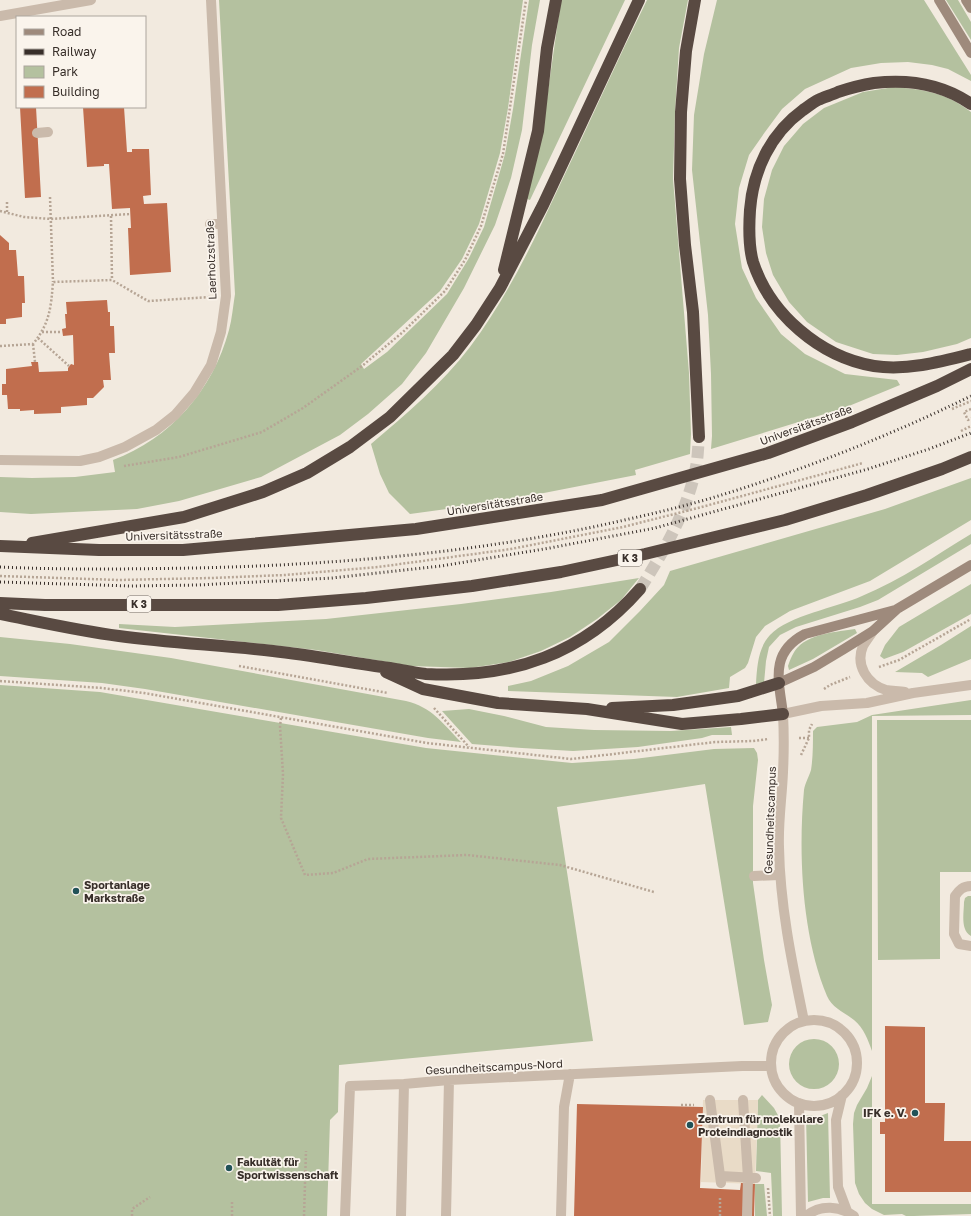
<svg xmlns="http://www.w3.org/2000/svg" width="971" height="1216" font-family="'Golos Text',sans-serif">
<rect width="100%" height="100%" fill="#f2eadf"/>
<path fill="#b4c19f" d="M219,0H523L508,108L500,153L479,224L462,259L440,291L361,364L364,369L387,352L447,294L469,258L484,227L505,154L513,109L529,0H540L532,45L522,130L511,178L495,225L464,288L426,353L402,384L368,414L340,435L261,477L179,501L137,509L31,514L0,512V477L32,478L75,477L115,472L113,460C170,439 213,390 229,330C232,319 233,306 235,294Z
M561,0H625L530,200L527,199L542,133Z
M647,0H688L679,48L675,112L673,179L689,373L691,434L690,454L635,470L636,475L498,502L410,514L389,493L380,474L371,444C406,414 442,384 470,347C506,299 532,245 557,191C587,128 616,63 647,0Z
M717,0H924L971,75V81L948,69L932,65L908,62L881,63L851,68L805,89L782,109L765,132L749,155L739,188L735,224L742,268L756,298L781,334L805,354L845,374L897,380L900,385L844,408L711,449L712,436L711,374L708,315L692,170L694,115L704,54Z
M946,0H958L971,22V40Z
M894,87C925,90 945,92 971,112V338L957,344L923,352L897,355L873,354L836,342L807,322L789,302L773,275L766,253L762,227L764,199L772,170L784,146L803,124L824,108L863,92Z
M971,478V520L870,581L790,611L765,626L756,637L748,663L745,668L730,677L729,688L677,697L508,691V686L531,681L568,666L609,642L640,611L664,585L670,571L885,509Z
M971,534V544L878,600L860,607L796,627L780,635L769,647L766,661L764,683L756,684C757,667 758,648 770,635C789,615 836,608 862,596C901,580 936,555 971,534Z
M639,578L621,600L597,619L570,637L541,651L509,662L470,668L411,666L316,650L119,628V624L175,627L326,619L461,604L551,592Z
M971,584V614L903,652L884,659L880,656L885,645L899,627Z
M971,626V659L928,677L922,673L895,672L941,645Z
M855,629L857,633L813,659L789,670L788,666C790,660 793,652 798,647C812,633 837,632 855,629Z
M0,637L70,644L171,658L406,701C432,707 443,724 461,742L428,738L145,689L102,683L0,676Z
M0,685L100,692L426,748L572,763L634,759L714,749L754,748L757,753L758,760L753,806V883L764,960L772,1005L768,1022L744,1025L705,784L557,807L593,1041L339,1065L338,1112L330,1120L327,1216H0Z
M971,700V715L872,716V1051C868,1040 864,1028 854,1020C844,1012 832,1008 827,996C802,936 798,855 804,790C805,783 809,777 811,770C813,758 813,744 813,731L817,727L857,722L872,715Z
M469,709L504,716L546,727L594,730L671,731L731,727L732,735H712L702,738L638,747L573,751L522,748L472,744L442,711Z
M877,720H971V872H940V959L878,960Z
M968,896H971V936C960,930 964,913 964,902L965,898Z
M789 1064a25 25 0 1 1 50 0a25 25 0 1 1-50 0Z
M872,1076V1204H971V1214L914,1216H906L902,1214L884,1215L872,1209L865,1203L859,1194L855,1183L853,1124L854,1113L857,1105L867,1088Z
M762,1095L774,1108L780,1119L782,1216H773L771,1173L756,1171L758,1100Z
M828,1113L830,1198H823L808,1202L806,1115L820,1116Z
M755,1184H764L767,1216H755Z"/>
<path fill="#e9dbc7" d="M703,1100H758L755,1184L701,1182Z"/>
<path fill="#c16e4e" d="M20,107H36L41,197L25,198Z
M83,107H124L127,152H132V149H149L151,195L143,196L144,204L167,203L171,272L130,275L128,228H131L130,208L112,209L109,164H104V166L87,167Z
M0,235L9,243V250H16L18,276H24L25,303H22V317L6,319V324H0Z
M107,300L108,312H110V326H114L115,353H109L111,380H103L104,387L93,398H87V405L61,407V413L34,414V410L20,411V409H8L7,395H2V384H6V369L32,366L31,362H38L39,372L68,371V368L71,364L74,365L73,335L63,336L62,329L66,328L65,314H67L66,302Z
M885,1026L925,1027V1103H945L944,1141H971V1192H885V1134H880V1122H885Z
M577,1104L703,1107L700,1188L740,1190L741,1183L755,1184L754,1216H574Z"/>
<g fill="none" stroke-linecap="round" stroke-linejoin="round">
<path stroke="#cdc5bb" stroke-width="12" stroke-dasharray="12 6" stroke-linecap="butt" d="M640,589C664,551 687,512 696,467C698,457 698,447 699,437"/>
<path stroke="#b6a595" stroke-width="2.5" stroke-dasharray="2 2" stroke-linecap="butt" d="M50,197L53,282
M0,211L24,217L51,219L131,214
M7,212V200
M111,216L112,280
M42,332H62
M38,338L69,366
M33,344L35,362
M0,346L33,344C50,323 51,307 53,282L112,280L148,301L211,297
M952,409L971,401
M971,409L964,412L968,420L971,418
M961,431L971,426
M124,466L179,457L262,432L303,408L362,366L403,332L445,291L465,260L481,226L503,154L526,0
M0,576L119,580L211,578L285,575L378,567L511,549L623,527L698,508L863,463
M239,666L388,693
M879,667L899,660L971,619
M0,681L102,688L144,693L427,743L571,759L715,742L753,741L768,739
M824,689L830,685L850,677
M434,708L469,747
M281,718L280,726L283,774L281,818L305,875L333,873L368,859L467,855L560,865L654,892
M799,738H809
M801,755L809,738V730L812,724
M681,1105H694
M768,1188L770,1216
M132,1216V1209L150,1197
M232,1216V1200
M304,1216L306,1151
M720,1216V1198"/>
<path stroke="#cabaab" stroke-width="10" d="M37,133L48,132
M210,224H222
M754,876L780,875
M345,1216L350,1086L404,1084L449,1080L742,1066H771
M401,1216L404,1084
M446,1216L449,1080
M561,1216L564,1107L570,1074"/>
<path stroke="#cabaab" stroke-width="10" d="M0,16L91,0
M0,460L80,461L99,457L125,447L156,430L175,415L194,393L211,365L221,332L226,296L211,0
M873,631C870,636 866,641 863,646C855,665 867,684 886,690C892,691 899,691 905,692
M971,886C963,886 959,890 955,896L954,934L959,944L971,946
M771 1063a43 43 0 1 1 86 0a43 43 0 1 1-86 0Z
M804,1021C792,963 780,906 779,847C778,822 782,797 783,772C784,752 784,733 783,714L821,706L867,703L913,693L971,685
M842,1095L836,1120L838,1187L847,1211
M710,1100L721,1183
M743,1100L748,1178L747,1216
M799,1103L801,1216
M721,1176L756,1178
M806,1216C821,1204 840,1206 854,1216"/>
<path stroke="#9e8a7c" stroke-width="10" d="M939,0L971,53
M966,0L971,8
M779,683L814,667L844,649L873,631L897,609L971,565
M783,714C779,681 769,653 805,634L895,610"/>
<path stroke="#594a42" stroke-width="12" d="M695,0L686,51L681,112L680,179L685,245L693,312L699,437
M971,104C942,84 908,79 874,83C861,85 850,88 838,92C832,95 824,97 818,100C813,102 808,107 803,110C770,134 753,171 750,210C749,225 749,248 753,262C770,314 820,357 874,366C906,371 940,362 971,354
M504,270L538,131L547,48L556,0
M32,543L184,517L263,492L307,473L350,447L390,417L453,355L476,325L500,288L543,205L639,0
M0,546L99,550H183L416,529L602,500L768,453L852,422L937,386L971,369
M0,603L45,605H278L366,598L472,586L561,572L645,554L785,520L867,495L942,469L971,457
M0,614C40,622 79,631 119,636C170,643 222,645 273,651C312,655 351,663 390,668C402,670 414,673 426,674C512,679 583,654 640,589
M386,672L423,689L498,703L587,709L682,724L741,719L783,714
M612,708L673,705L738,696L779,683"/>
<path stroke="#382f2a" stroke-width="3" stroke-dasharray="1 3" stroke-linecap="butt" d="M0,567C65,570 130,569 195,568C329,565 462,554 593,527C634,518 675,509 715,497C803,470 889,436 971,396
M0,582L130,586L198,585L332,578L441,566L550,548L655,528L868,469L929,449L971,433"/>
</g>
<g fill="#215258" stroke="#faf4ec" stroke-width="1.5">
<circle cx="76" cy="891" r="4"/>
<circle cx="915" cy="1113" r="4"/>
<circle cx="690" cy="1125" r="4"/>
<circle cx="229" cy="1168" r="4"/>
</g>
<g text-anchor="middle" stroke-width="3.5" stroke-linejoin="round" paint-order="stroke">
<g fill="#faf4ec" stroke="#726a64" stroke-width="1">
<rect x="618" y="550" width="24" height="16" rx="3"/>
<rect x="127" y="596" width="24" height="16" rx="3"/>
</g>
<g font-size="10" font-weight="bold" fill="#382f2a">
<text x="630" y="562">K 3</text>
<text x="139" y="608">K 3</text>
</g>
<g font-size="11" fill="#382f2a" stroke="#faf4ec">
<text transform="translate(211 260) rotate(-92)" y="4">Laerholzstraße</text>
<text transform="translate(806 425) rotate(-20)" y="4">Universitätsstraße</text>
<text transform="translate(495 504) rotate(-9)" y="4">Universitätsstraße</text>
<text transform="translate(174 535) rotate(-2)" y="4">Universitätsstraße</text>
<text transform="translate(770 820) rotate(-88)" y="4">Gesundheitscampus</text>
<text transform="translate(494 1067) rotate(-3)" y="4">Gesundheitscampus-Nord</text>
</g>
<g font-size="11" font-weight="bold" fill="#382f2a" stroke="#faf4ec" text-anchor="start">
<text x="84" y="889">Sportanlage<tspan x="84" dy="13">Markstraße</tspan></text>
<text x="907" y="1117" text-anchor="end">IFK e. V.</text>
<text x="698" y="1123">Zentrum für molekulare<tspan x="698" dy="13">Proteindiagnostik</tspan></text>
<text x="237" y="1166">Fakultät für<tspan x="237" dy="13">Sportwissenschaft</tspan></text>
</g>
</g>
<rect x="16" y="16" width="130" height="92" fill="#faf4ec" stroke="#aca59e"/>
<rect x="24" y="29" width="20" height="6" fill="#9e8a7c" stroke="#aca59e"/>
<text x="52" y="36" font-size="12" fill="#382f2a">Road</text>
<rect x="24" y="49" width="20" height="6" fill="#382f2a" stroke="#aca59e"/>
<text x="52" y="56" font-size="12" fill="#382f2a">Railway</text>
<rect x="24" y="66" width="20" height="12" fill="#b4c19f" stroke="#aca59e"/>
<text x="52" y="76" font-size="12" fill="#382f2a">Park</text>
<rect x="24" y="86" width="20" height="12" fill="#c16e4e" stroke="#aca59e"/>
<text x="52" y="96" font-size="12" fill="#382f2a">Building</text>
</svg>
